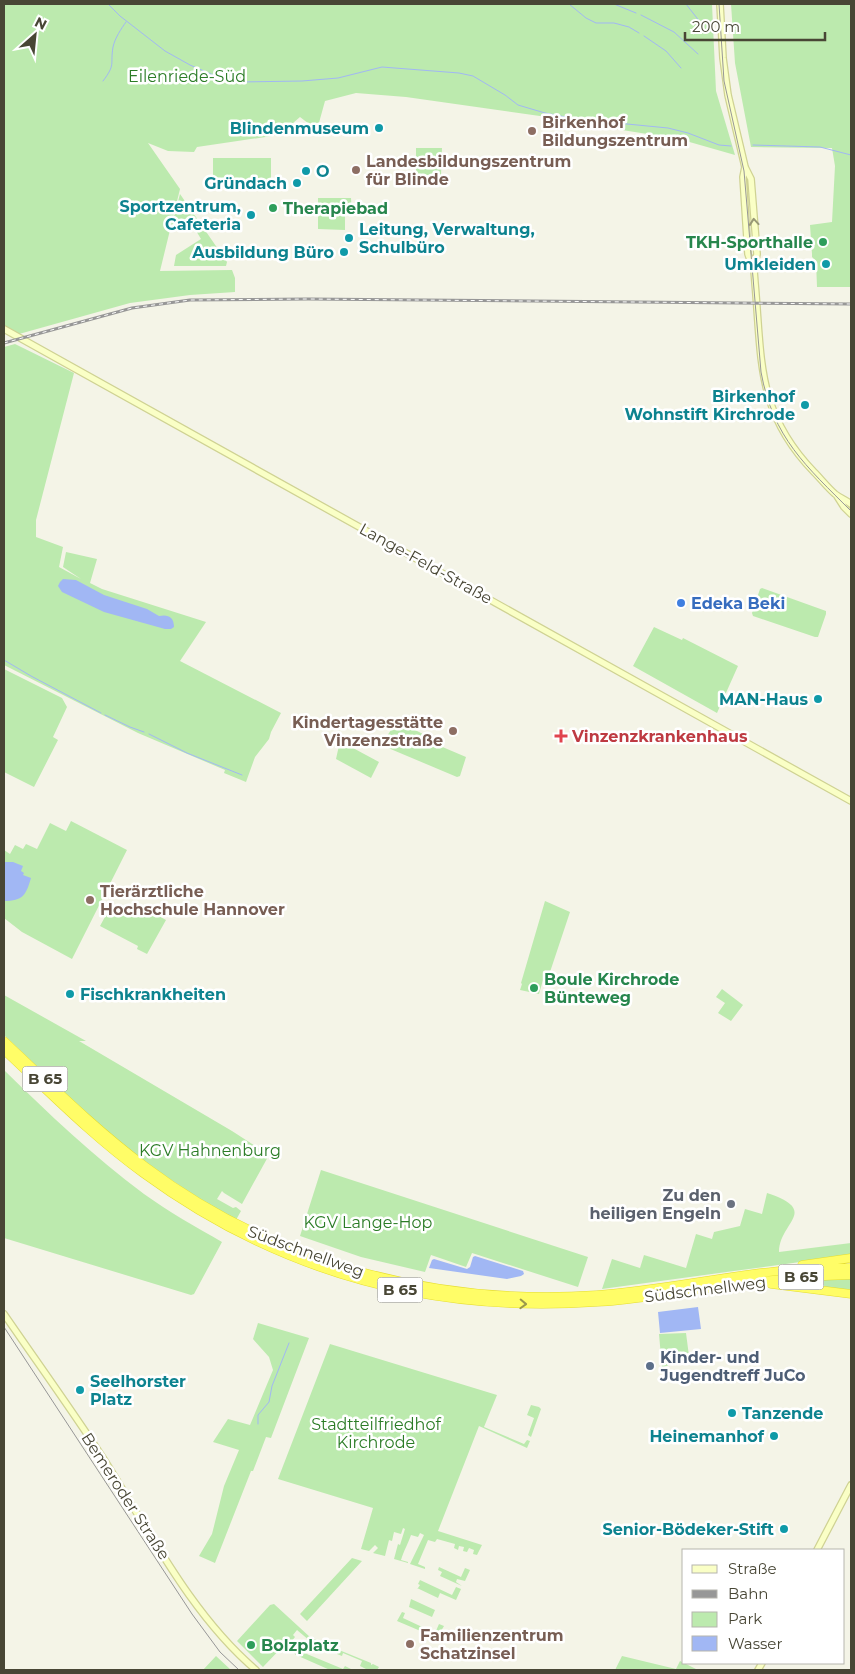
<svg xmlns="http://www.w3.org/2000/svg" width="855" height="1674" font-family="Montserrat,sans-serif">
<rect width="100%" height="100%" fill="#f4f4e7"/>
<path fill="#bceaae" d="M4,4H712L716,91L735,155L679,139L565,121L561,119L406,97L356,93L325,101L317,130L300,117L279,135L197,147L194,152L168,151L148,143L180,189L160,271L232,270L235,278V292L190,295L130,303L19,334L4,326Z
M731,4H851V287H817L816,261L812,257V254L810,225L832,222L835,166L832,148L751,147L735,63Z
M416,148H442L441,175H416Z
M213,158H271V187H213Z
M180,194L227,262L226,266H174L176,255L201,239L195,229L172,224Z
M318,198H351L352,215H345V230L318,229Z
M15,344L74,373L36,520V537L63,547L59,567L81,579L63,567L66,552L97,559L90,583L102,589L206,622L180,661L281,713L271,732L269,739L255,757L246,782L224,773L225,770L138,733L4,665V347Z
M762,588L826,611V614L818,637H815L753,616L752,613L760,589Z
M654,627L682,640L683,638L738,666L717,713L633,666Z
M4,669L62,698L67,707L53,737L58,740L34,787L4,772Z
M397,721L427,736L426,740L466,757L460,776L457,777L381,745Z
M340,741L379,762L371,778L336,759Z
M71,821L127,850L72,959L22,932L4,918V850L10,854L15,845L23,849L26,844L37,849L50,823L66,831Z
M545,901L570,912L547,981L543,980L539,994L520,990L522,984L521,983Z
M133,902L166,920L147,954L137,949L138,946L100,926L112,904L123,910L126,905L130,907Z
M722,989L743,1005L731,1021L718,1013L725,1003L716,997Z
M4,995L86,1041H79L232,1131L269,1155L242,1204L224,1193L222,1191L217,1199L233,1208L236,1207L241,1211L236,1220C188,1193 143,1162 101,1127C67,1098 37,1065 4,1035Z
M4,1070C48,1113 94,1157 144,1194C169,1212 196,1227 222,1242L194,1294L191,1295L4,1238Z
M321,1170L588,1257L578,1287L472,1253L466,1267L431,1255L425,1272L361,1257L300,1236Z
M767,1193C821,1211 779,1222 779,1252L851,1243V1255L602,1289L612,1259L640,1268L644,1255L686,1268L696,1234L712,1239L714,1232L740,1226L745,1209L762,1214Z
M833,1279H851V1292L786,1281Z
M258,1323L309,1338L271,1438L266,1437L253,1471H251L215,1563L199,1556L212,1534L224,1486L239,1450L213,1442L228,1419L250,1425L273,1370L269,1357L253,1339Z
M686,1333L689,1356L662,1368L659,1334Z
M330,1344L497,1395L484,1427L524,1444L527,1440L530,1441L527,1448L479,1426L438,1531L482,1545L477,1555L473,1554L474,1550L469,1548L467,1552L463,1551L464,1547L459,1546L458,1550L454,1548L455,1544L437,1539L435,1542L428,1540L418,1564L425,1567V1569L410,1564L424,1535L420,1533L418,1537L411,1535C408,1544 404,1550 401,1560L408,1562V1563L394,1559L398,1544L400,1545L405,1529L403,1528L401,1534L394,1532L392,1541L389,1540L385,1556L373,1553L378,1548L375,1545L369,1551L361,1549L373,1508L278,1479Z
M531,1405L539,1407L541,1409L531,1437L528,1435L534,1418L527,1415Z
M352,1558L362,1561L307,1621L300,1614Z
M439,1567L461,1577L465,1568L470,1570L465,1581L457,1579L456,1582L462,1586L440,1576L442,1572L438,1570Z
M420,1580L452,1595L456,1587L461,1589L456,1600L440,1593L438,1598L417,1588H418L420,1585L418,1584Z
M411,1599L435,1610L432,1617L409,1607Z
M274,1604L311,1638L334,1647L333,1650L310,1641L297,1630L293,1635L295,1637L291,1642L302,1652L343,1669L345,1666L351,1669V1670H330L296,1655L285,1644L263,1667L237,1641L270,1605Z
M402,1612L405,1613L403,1618L435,1633L439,1624L444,1626L437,1638L397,1621Z
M339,1650L371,1663V1665L373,1664L379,1667L377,1670H368L360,1666L362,1661L343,1653L342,1656L337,1654Z
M216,1656L231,1670H203Z
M622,1656L676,1669L680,1661L698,1670H615Z"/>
<path fill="#a1b7f4" d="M63,579L76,580L104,595L147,609L159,616C168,614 174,617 174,627L171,629H165L104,612L62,592L58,586L60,582Z
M4,862H13L23,866L21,871L24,873L23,875L31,878C26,895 23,901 4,901Z
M475,1256L523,1271L524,1274L521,1276L507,1279L429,1268L432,1260L434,1259L467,1269L470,1267L473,1257Z
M698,1307L701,1329L660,1333L658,1312Z"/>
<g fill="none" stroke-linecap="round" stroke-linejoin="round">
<path stroke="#a1b7f4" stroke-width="1" d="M108,4L120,16L165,51L190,65L218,77L240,82L302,81L338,78L382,67L459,73L473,76L505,95L518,105L545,113L576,119L668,128L688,133L719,145L731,146
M569,4L586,18L596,23H614L629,27L639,33
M614,4L636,13
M686,4L700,22
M641,15L674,32L698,54
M644,36L666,51L681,68
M103,81C116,64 110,65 113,47C115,38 121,29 126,22
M753,145L820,147L851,155
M4,660L31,676L101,713
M105,715L130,727L144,732
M149,734L187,753L242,775
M258,1424V1415L269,1402L272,1386L289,1343"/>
<defs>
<path id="secondary" d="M720,4L723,58L728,95L745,167L751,179L757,254L754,270L755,283C762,360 756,412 814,472C821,479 827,487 835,494C840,498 846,500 851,504
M745,167L743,177L748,254L753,268
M4,329L851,801
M837,496L844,507L851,514
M4,1314C37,1362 71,1409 103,1458C149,1530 191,1615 256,1670
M817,1550L851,1485
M758,1670L762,1663"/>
<path id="highway" d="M4,1041C50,1084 95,1129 146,1167C275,1264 437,1306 597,1295C682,1289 766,1265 851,1268
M4,1050C49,1092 93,1137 143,1173C278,1272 430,1314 597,1302C620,1301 644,1297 667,1294C728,1285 789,1276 851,1275
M802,1265L851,1258
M771,1284L851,1294"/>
</defs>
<use href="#secondary" stroke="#cfd293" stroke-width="8"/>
<use href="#highway" stroke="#e4dc31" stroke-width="9"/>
<use href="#secondary" stroke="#faffc6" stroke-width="5.5"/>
<use href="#highway" stroke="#fffd67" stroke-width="8"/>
<path stroke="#979797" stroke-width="1" d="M719,4L724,81L744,171L761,372C773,438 806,466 851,511
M4,1327L192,1614L220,1652L239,1670"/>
<defs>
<path id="rail" d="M4,343L132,308L190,300L308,299L851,304"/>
</defs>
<use href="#rail" stroke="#979797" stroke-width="3"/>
<use href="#rail" stroke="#fff" stroke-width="1" stroke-dasharray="4" stroke-linecap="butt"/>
</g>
<defs><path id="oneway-chevron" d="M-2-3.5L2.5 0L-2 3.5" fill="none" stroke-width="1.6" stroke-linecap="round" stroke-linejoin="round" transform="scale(1.25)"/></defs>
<use stroke="#989976" href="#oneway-chevron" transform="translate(754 222) rotate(-95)"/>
<use stroke="#9a984c" href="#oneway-chevron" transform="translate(523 1304) rotate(2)"/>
<g fill="#0f9aa8" stroke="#fff" stroke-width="2">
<circle cx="379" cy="128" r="5"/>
<circle cx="306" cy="171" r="5"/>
<circle cx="297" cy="183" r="5"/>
<circle cx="251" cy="215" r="5"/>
<circle cx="349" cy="238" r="5"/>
<circle cx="344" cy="252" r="5"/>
<circle cx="826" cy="264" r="5"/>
<circle cx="805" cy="405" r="5"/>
<circle cx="818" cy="699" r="5"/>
<circle cx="70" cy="994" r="5"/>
<circle cx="80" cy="1390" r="5"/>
<circle cx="732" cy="1413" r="5"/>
<circle cx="774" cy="1436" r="5"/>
<circle cx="784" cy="1529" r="5"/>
</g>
<g fill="#8d6e63" stroke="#fff" stroke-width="2">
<circle cx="532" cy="131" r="5"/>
<circle cx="356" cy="170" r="5"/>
<circle cx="453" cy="731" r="5"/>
<circle cx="90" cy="900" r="5"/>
<circle cx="410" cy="1644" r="5"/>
</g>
<g fill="#2e9e5b" stroke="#fff" stroke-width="2">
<circle cx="273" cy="208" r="5"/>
<circle cx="823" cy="242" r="5"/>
<circle cx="534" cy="988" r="5"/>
<circle cx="251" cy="1645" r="5"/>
</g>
<circle fill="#3f7fe0" stroke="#fff" stroke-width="2" cx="681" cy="603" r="5"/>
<path fill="#e0444e" stroke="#fff" stroke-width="2" d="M558.5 728.5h5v5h5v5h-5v5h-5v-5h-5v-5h5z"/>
<circle fill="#6b7280" stroke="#fff" stroke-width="2" cx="731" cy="1204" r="5"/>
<circle fill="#5c6f8a" stroke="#fff" stroke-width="2" cx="650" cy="1366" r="5"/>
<g text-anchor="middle" stroke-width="5" stroke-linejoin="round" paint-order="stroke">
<g fill="#fff" stroke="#7f7e72" stroke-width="1">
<rect x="22.5" y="1066.5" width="45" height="25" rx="4"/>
<rect x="778.5" y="1264.5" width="45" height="25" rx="4"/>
<rect x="377.5" y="1277.5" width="45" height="25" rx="4"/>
</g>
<g font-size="15" font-weight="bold" fill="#484635">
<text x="45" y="1084">B 65</text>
<text x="801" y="1282">B 65</text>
<text x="400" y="1295">B 65</text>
</g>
<g font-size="16" fill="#2b7c26" stroke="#fff">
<text x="187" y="82">Eilenriede-Süd</text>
<text x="210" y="1156">KGV Hahnenburg</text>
<text x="368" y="1228">KGV Lange-Hop</text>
<text x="376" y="1430">Stadtteilfriedhof<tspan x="376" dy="18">Kirchrode</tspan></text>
</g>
<g font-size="16" font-weight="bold" fill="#785e54" stroke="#fff" text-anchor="start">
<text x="542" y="128">Birkenhof<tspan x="542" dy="18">Bildungszentrum</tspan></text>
<text x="366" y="167">Landesbildungszentrum<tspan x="366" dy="18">für Blinde</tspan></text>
<text x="443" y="728" text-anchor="end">Kindertagesstätte<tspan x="443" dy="18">Vinzenzstraße</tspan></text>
<text x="100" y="897">Tierärztliche<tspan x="100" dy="18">Hochschule Hannover</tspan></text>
<text x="420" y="1641">Familienzentrum<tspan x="420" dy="18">Schatzinsel</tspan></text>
</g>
<g font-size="16" font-weight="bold" fill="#0d838f" stroke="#fff" text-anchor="end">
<text x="369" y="134">Blindenmuseum</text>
<text x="316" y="177" text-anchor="start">O</text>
<text x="287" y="189">Gründach</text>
<text x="241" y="212">Sportzentrum,<tspan x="241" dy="18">Cafeteria</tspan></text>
<text x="359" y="235" text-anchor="start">Leitung, Verwaltung,<tspan x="359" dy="18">Schulbüro</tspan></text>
<text x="334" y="258">Ausbildung Büro</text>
<text x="816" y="270">Umkleiden</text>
<text x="795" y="402">Birkenhof<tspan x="795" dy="18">Wohnstift Kirchrode</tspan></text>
<text x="808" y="705">MAN-Haus</text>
<text x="80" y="1000" text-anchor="start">Fischkrankheiten</text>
<text x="90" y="1387" text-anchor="start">Seelhorster<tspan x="90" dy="18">Platz</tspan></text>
<text x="742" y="1419" text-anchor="start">Tanzende</text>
<text x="764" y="1442">Heinemanhof</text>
<text x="774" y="1535">Senior-Bödeker-Stift</text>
</g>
<g font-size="16" font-weight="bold" fill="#27864d" stroke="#fff" text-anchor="start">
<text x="283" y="214">Therapiebad</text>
<text x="813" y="248" text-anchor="end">TKH-Sporthalle</text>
<text x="544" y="985">Boule Kirchrode<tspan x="544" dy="18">Bünteweg</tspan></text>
<text x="261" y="1651">Bolzplatz</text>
</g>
<g font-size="16" fill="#484635" stroke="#fff">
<text transform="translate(426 563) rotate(29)" y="6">Lange-Feld-Straße</text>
<text transform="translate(306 1251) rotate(20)" y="6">Südschnellweg</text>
<text transform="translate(705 1289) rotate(-7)" y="6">Südschnellweg</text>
<text transform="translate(126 1496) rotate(57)" y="6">Bemeroder Straße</text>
</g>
<g font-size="16" font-weight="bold" fill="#366cbe" stroke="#fff" text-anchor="start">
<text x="691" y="609">Edeka Beki</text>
</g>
<g font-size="16" font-weight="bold" fill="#be3a42" stroke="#fff" text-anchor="start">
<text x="572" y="742">Vinzenzkrankenhaus</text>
</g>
<g font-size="16" font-weight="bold" fill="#5b616d" stroke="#fff" text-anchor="end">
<text x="721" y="1201">Zu den<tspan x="721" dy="18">heiligen Engeln</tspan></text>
</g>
<g font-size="16" font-weight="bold" fill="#4e5e75" stroke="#fff" text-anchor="start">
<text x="660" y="1363">Kinder- und<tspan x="660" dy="18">Jugendtreff JuCo</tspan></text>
</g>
</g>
<rect width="855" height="1674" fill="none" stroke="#484635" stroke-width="10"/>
<rect x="682" y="1549" width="162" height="115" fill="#ffffff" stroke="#b6b5ae"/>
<rect x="692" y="1565" width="25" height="8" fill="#faffc6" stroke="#b6b5ae"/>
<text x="728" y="1574" font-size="15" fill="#484635">Straße</text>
<rect x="692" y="1590" width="25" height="8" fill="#979797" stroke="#b6b5ae"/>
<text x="728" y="1599" font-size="15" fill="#484635">Bahn</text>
<rect x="692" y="1612" width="25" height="15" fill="#bceaae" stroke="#b6b5ae"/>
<text x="728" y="1624" font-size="15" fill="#484635">Park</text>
<rect x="692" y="1636" width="25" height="15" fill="#a1b7f4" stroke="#b6b5ae"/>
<text x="728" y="1649" font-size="15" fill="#484635">Wasser</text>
<g transform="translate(35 35) rotate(27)" stroke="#ffffff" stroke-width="4" paint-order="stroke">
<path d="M0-4L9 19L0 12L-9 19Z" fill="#484635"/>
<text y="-8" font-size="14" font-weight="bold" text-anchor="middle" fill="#484635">N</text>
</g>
<path d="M685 32v8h140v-8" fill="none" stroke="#484635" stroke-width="2.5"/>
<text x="692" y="32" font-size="15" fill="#484635" stroke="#ffffff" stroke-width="4" paint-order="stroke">200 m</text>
</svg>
